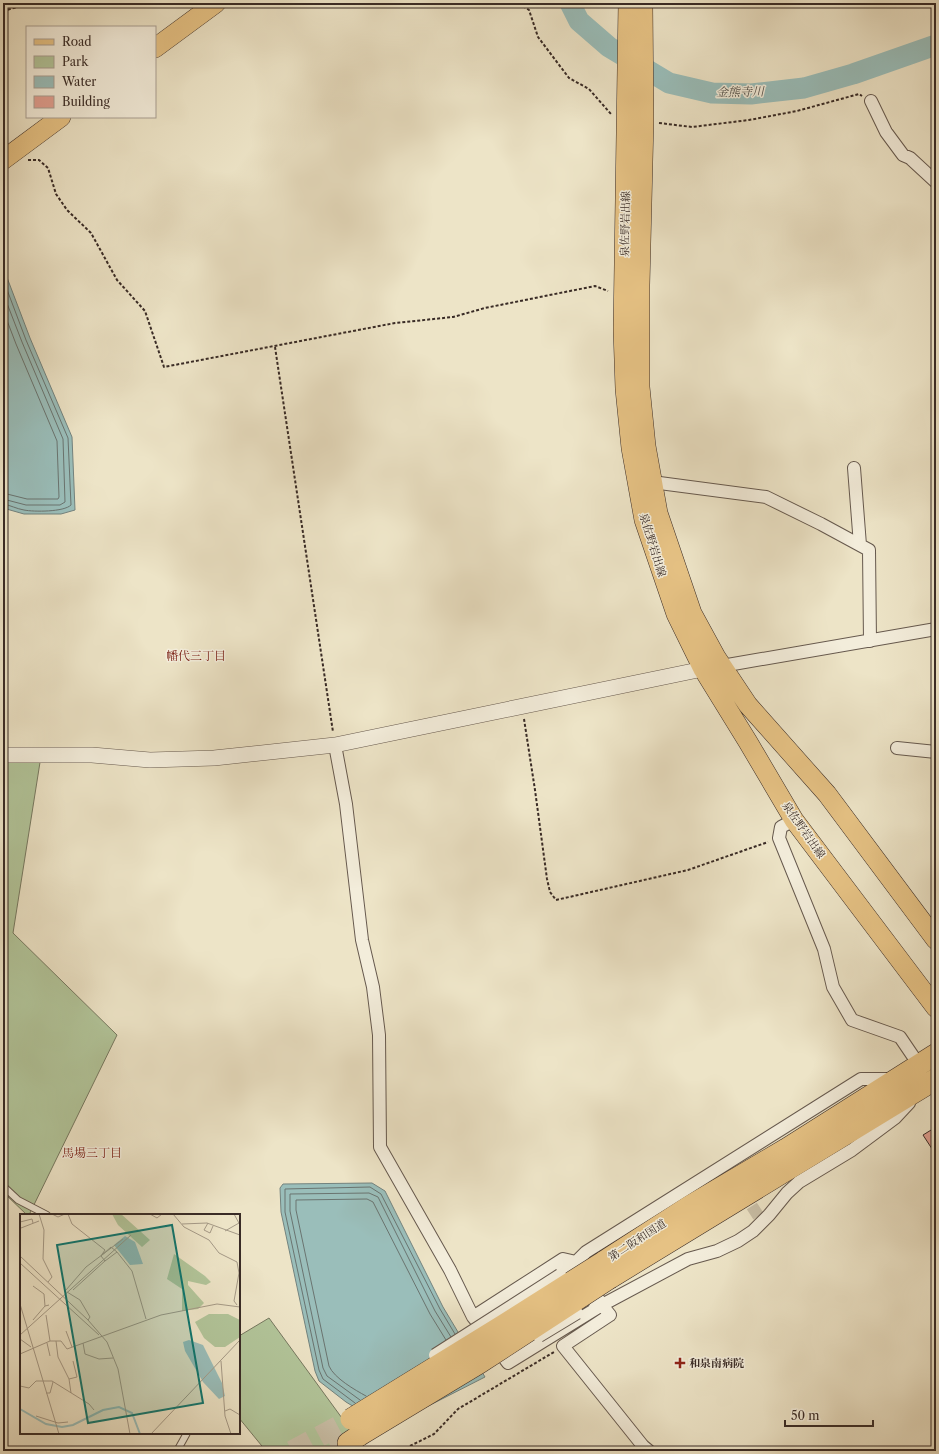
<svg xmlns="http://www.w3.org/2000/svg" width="939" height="1454" font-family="'Libre Caslon Text','Noto Serif JP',serif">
<rect width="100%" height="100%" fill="#ede4c7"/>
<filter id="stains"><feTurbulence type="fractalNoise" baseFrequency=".005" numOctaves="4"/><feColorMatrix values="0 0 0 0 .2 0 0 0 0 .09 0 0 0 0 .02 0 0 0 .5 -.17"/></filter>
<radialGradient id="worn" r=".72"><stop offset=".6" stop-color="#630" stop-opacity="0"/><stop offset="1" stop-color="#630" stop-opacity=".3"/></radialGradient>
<path fill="#b2c59a" stroke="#767860" d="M3,756H41L13,933L117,1035L29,1215H27L3,1192Z
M269,1318L366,1451H266L239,1418V1336Z"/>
<path fill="#9abeba" stroke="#73837f" d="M3,267L30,338L72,437L75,510L61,514H24L3,508Z
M372,1183L385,1191L443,1307L485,1377L387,1427L346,1402L319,1381L315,1371L281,1212L280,1188L283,1184Z"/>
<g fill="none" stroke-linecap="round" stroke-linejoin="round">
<path stroke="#6a7470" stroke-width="1" d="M3,279L26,340L68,438L71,505C64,512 34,512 24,510C17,509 10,505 3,504
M3,293L22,342L63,439L65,502L60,505H26L3,499
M3,310L16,344L57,441L59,497L58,499H27L3,493
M366,1396C355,1390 334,1378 329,1366L296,1210V1200L367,1199L373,1202L430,1314L446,1340
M360,1400L327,1376L323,1368L290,1211V1194L369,1193L378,1197L435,1311L451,1337
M355,1403L323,1379L319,1370L285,1212V1189L370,1187L381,1194L440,1309L455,1334"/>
<path stroke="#9abeba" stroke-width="21" d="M570,3L579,21L609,47L669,83L712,93L751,94L804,88L853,74L936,45"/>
</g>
<path fill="#e2a092" stroke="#392b26" d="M936,1127V1155L923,1135Z"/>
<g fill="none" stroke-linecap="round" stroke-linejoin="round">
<path stroke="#c9bfa7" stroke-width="12" stroke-dasharray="12 6" stroke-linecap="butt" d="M742,1191L759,1217"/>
<path stroke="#c9bfa7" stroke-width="21" stroke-dasharray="21 10" stroke-linecap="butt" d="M292,1451L339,1426
M333,1451L348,1443"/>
<defs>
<path id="service" d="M3,1186L18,1200L47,1215
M177,1451L187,1433"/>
<path id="minor" d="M871,101L886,132L903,155L910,158L936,182
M854,468L860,545
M652,482L766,497L821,524L869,550L870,641
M716,667L936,629
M335,745L346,804L362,940L373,987L379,1035L380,1147L450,1270L473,1317
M897,748L936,752
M794,820L781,827L779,838L824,949L833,987L852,1020L900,1037L919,1065
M560,1275L576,1262L586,1252L861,1079H894
M595,1307L602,1305L688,1259L717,1251L738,1241L753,1231L769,1215L787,1193L799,1182L852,1150L895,1118L909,1103
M478,1323L473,1317L563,1259L576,1262L602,1305L610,1315L563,1346L643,1446L649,1451
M496,1347L508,1363L602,1305"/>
<path id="tertiary" d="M3,755H92L150,760L214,758L335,745L703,669"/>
<path id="primary" d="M628,3L623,330L625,389L631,448L644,520L676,614L703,669L748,742L794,820L936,1008
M643,3L644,121L640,285V387L646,446L658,513L692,613L716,657L748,705L827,794L936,940
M155,48L216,3
M3,160L61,117"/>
<path id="trunk" d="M603,1262L688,1207L786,1149L936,1054
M610,1278L936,1079
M348,1443L360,1435"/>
</defs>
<use href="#service" stroke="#66594e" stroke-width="8"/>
<use href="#minor" stroke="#66594e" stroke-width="14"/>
<use href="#tertiary" stroke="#66594e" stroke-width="16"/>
<use href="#primary" stroke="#392b26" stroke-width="20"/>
<use href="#trunk" stroke="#392b26" stroke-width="22"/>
<path stroke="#392b26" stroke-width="2" stroke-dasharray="3 2" stroke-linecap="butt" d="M519,3L529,10L538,37L569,78L589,89L611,114
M882,4L883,3
M3,11L32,3
M659,123L692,127L749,120L797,111L859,94L862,96
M28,160H39L48,168L56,194L67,210L91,233L117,280L145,311L164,367L395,323L453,317L485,308L595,286L608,291
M275,347L333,732
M524,719L535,790L547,879L550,892L556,900L688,870L768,842
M410,1446L434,1434L458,1409L554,1352"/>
<use href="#service" stroke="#f3eddb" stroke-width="6"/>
<use href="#minor" stroke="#f3eddb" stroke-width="12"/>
<use href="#tertiary" stroke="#f3eddb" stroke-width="15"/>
<use href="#primary" stroke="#e6c284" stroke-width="19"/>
<use href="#trunk" stroke="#e6c284" stroke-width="21"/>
<defs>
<path id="minor-bridge" d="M539,1336L577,1313
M435,1355L560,1275"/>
<path id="trunk-bridge" d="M351,1419L502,1326L603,1262
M360,1435L481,1362L610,1278"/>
</defs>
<use href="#minor-bridge" stroke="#66594e" stroke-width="14" stroke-linecap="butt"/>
<use href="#trunk-bridge" stroke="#392b26" stroke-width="22" stroke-linecap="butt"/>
<use href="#minor-bridge" stroke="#f3eddb" stroke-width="12"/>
<use href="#trunk-bridge" stroke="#e6c284" stroke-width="21"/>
</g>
<path fill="#8f2418" stroke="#f3eddb" stroke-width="1.5" d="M678 1357h4v4h4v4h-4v4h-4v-4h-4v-4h4z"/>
<g text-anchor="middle" stroke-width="3" stroke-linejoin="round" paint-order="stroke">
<g font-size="11" fill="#392b26" stroke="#f3eddb">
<text transform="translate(625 224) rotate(-89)" y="4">泉佐野岩出線</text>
<text transform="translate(653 545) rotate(73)" y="4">泉佐野岩出線</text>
<text transform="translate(804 830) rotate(55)" y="4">泉佐野岩出線</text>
<text transform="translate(637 1240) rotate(-33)" y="4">第二阪和国道</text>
</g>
<g font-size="11" font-weight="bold" fill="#392b26" stroke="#f3eddb" text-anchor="start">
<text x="689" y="1367">和泉南病院</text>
</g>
<g font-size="12" font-style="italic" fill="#51504b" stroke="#f3eddb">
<text transform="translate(740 92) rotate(-1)" y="4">金熊寺川</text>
</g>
<g font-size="12" fill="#7a1f14" stroke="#f3eddb">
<text x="196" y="660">幡代三丁目</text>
<text x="92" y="1157">馬場三丁目</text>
</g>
</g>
<g transform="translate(20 1214)">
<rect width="220" height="220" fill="#ede4c7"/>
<path d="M92,0H101L130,26L122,33L98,11ZM154,40L185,62L191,68L186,71L168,67V71L184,89L178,95L162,97V75L147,65ZM189,100H208L220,106V123L205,133H195L184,124L175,108Z" fill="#b2c59a"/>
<path d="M105,22L115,28L123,50L110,51L94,31ZM169,126L183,131L202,169L205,182L199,185L183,168L165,137L163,128Z" fill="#9abeba"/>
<path fill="none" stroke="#9abeba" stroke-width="2" d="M0,195L26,210L42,213L53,211L83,196L99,193L112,199L120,220"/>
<path fill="none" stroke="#a59a87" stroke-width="1" d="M19,0L24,16L23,45L32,63L28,68M32,0L38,3L45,0M48,0L52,10L85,36L81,42M130,0L137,4L142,0M153,0L164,13L189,26L199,39L217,48L219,59L214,87L217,91M214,0L220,11M0,8L12,5L13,9M188,9L184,16L190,19L193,12M162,10L187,9L220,21M0,12L1,14L19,7M205,17L219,9M91,33L97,38L85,47L81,42ZM97,38L112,57L126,105M0,42L68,106L87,128L98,155L110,220M0,49L79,121M13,72L24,80L25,92L29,91M46,76L66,53L103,25M53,76L86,46M47,78L60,86L70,103L68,106M0,90L39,220M26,101L30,127M13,106L25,92M46,117L52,133M0,121L111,21M0,125L11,133M36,127L38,143L49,165L51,179M27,129L30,142M63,129L65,140L79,145L93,144M0,140L30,127H41L47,135L141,101L197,90L220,93M201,147L205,202L211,220M49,165L57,163L53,147M0,172L9,174L16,167H32L69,190L74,196M26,179H30L33,168M205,197L210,195L220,201M16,202L38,209L48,208M131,220L220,126"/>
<path fill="#0f766e" fill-opacity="0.15" stroke="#0f766e" stroke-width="2" d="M152,11L183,189L68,209L37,31Z"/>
<rect width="220" height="220" fill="none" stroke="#392b26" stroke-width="2"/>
</g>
<rect width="939" height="1454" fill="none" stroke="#ede4c7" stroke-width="16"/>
<rect x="4" y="4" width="931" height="1446" fill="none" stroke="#392b26" stroke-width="2"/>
<rect x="8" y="8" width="923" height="1438" fill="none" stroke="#392b26"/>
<rect x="26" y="26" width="130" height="92" fill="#f3eddb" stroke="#a99f93"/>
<rect x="34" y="39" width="20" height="6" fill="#e6c284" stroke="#a99f93"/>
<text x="62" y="46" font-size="12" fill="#392b26">Road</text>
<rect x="34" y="56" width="20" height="12" fill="#b2c59a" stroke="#a99f93"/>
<text x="62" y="66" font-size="12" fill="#392b26">Park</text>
<rect x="34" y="76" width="20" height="12" fill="#9abeba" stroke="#a99f93"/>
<text x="62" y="86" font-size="12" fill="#392b26">Water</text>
<rect x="34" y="96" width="20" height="12" fill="#e2a092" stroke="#a99f93"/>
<text x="62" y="106" font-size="12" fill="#392b26">Building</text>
<path d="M785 1420v6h88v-6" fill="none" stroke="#392b26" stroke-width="2"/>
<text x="791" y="1420" font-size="12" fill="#392b26" stroke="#f3eddb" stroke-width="3" paint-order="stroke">50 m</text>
<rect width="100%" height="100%" filter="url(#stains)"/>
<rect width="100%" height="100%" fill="url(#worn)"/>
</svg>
